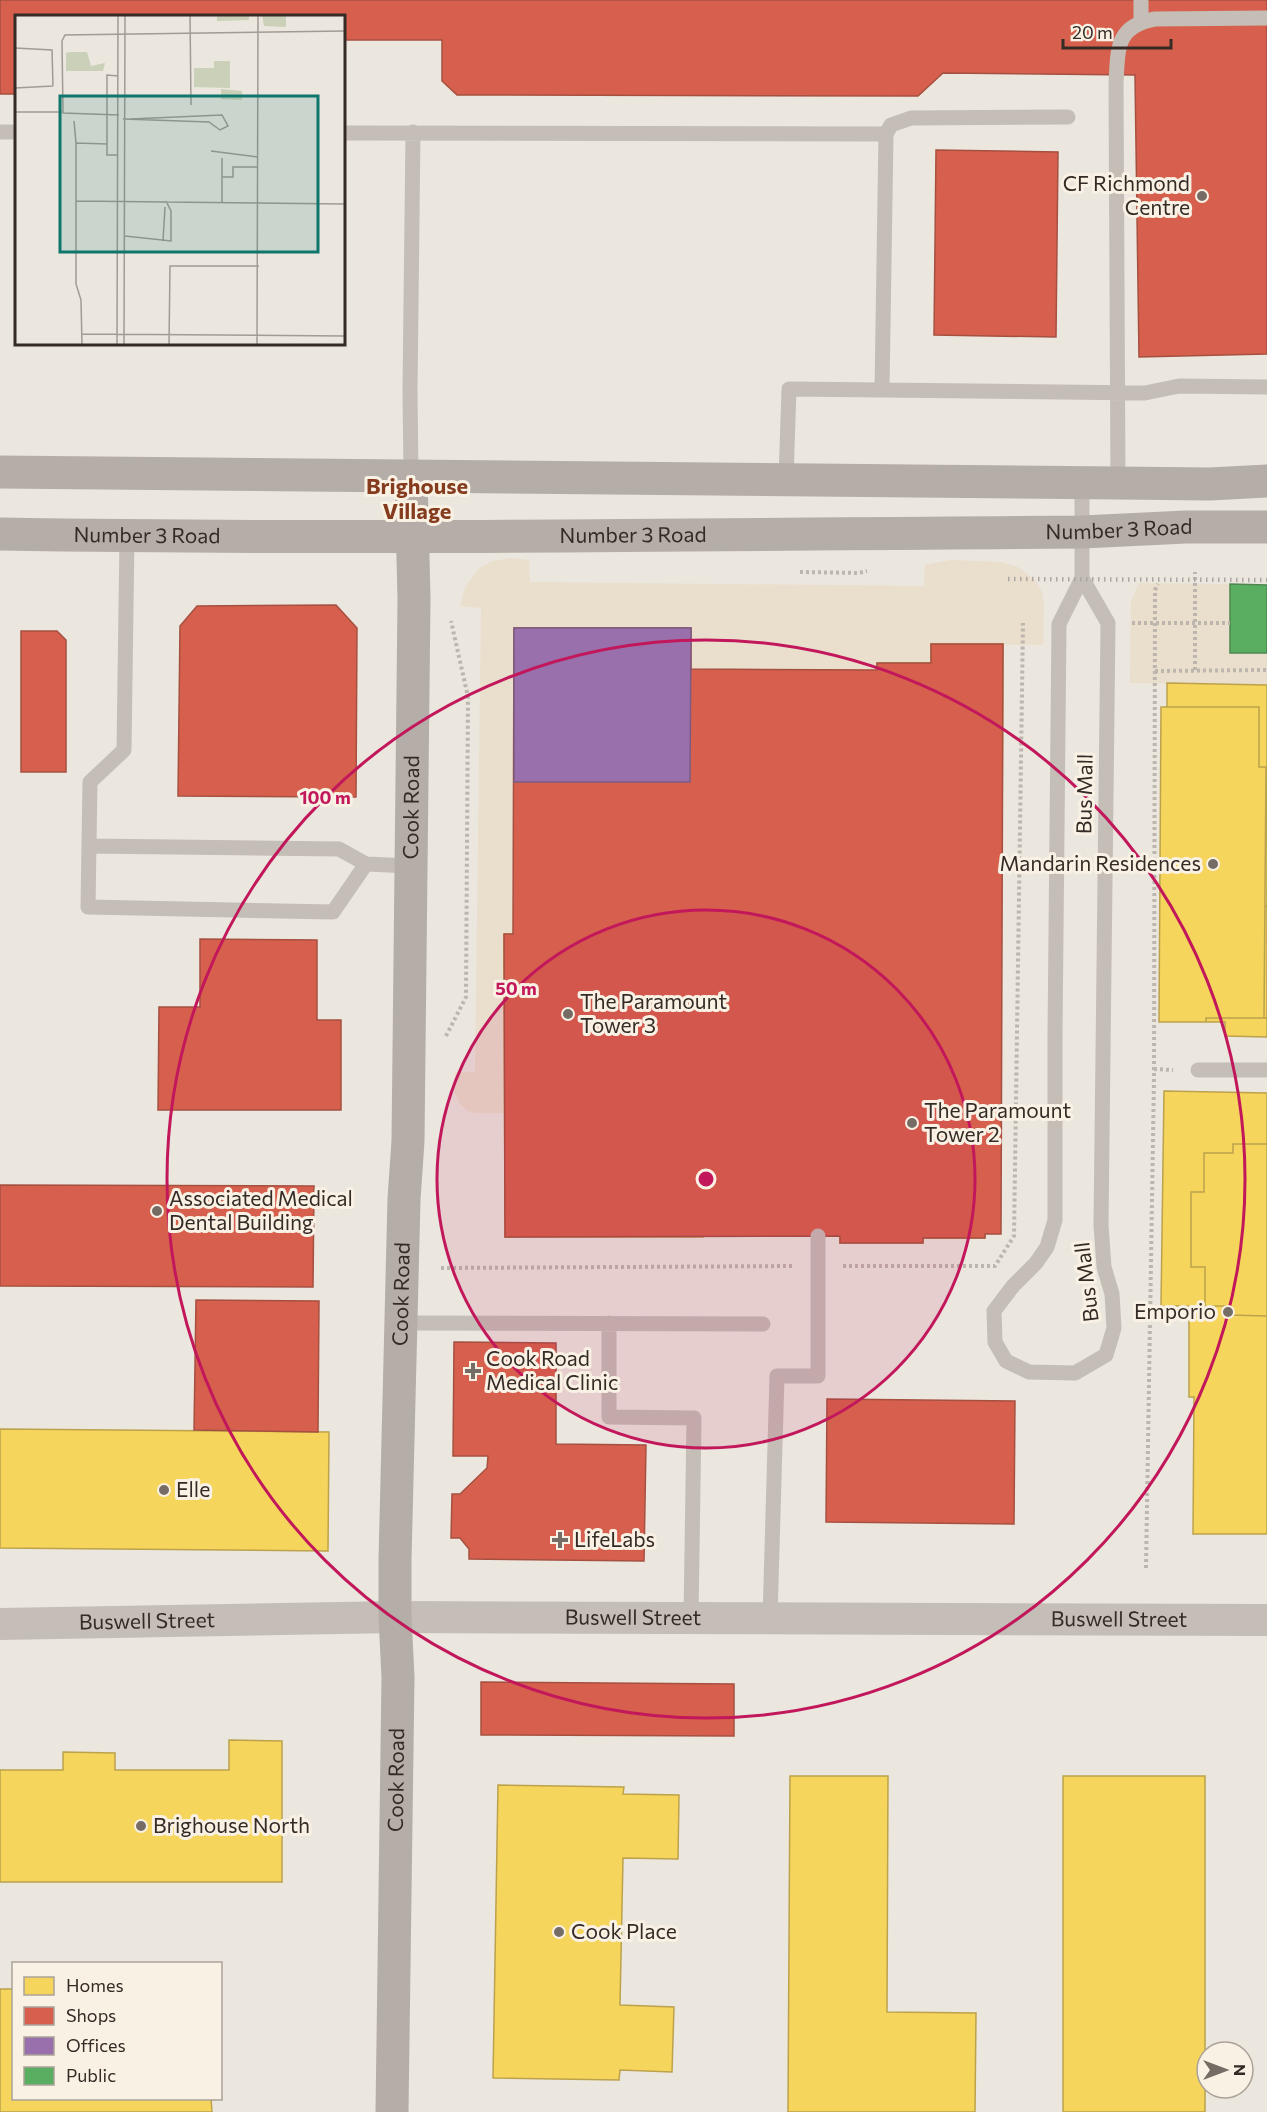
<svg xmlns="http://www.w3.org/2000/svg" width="1267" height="2112" font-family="Commissioner,sans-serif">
<rect width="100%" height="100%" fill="#ebe6de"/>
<path fill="#eadfcd" d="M511,558L529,560L530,582L924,586L925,565L950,560L1001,562L1018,567L1035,580L1042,592L1044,603L1043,645L931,644V663H877V670L691,669V628H514L513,934L504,935V1113H475L467,1111L460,1104L454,1092V1082L455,1072H475L481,608L460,606L465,588L478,569L493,561Z
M1139,583L1230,584V653H1267V685L1130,683L1131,601Z"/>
<path fill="#f6d55c" stroke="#bca24c" stroke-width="1.5" d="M931,644H1003L1002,854H940V871H877V663H931Z
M1167,683L1267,685V1037L1225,1036V1022H1159L1161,707H1167Z
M1161,707H1259V767H1266L1264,1018H1206V1022H1159Z
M1265,906H1267V1018H1264Z
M566,913H631V1085H607V1106H703V1237H505L504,934H556V942H566Z
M984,1024L985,1238H923V1243H840V1110L877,1111L876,1025Z
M1164,1091L1267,1093V1534H1193L1194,1397H1189V1306H1161Z
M1233,1144H1267V1316L1230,1315V1306H1205V1267H1191V1192H1204V1153H1233Z
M0,1429L329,1432L328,1551L0,1548Z
M229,1740L282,1741V1882H0V1770H63V1752L115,1753V1770H229Z
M790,1776H888L887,2012L976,2013L975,2112H788Z
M1063,1776H1205V2112H1063Z
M498,1785L624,1787L623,1794L679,1795L678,1859L623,1858L620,2005L674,2007L672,2072L620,2070L619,2080L493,2078Z
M0,1989H14V2098H211L212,2112H0Z"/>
<path fill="#d6604d" stroke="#a65041" stroke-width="1.5" d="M0,0H1267V354L1139,357L1135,75L943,73L918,96L457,95L442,81V40H344V16H16V94H0Z
M936,150L1058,152L1056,337L934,335Z
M336,605L357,628L356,797L178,796L180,626L197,606Z
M514,628H691V669L877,670V663H931V644H1003L1001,1234H985V1238H923V1243H840V1236L505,1237L504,934H513Z
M21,631H57L66,640V772H21Z
M200,939L317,940V1020H341V1110H158L159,1007H200Z
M0,1185L314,1186L313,1287L0,1286Z
M196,1300L319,1301L318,1432L194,1430Z
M454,1342L556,1343V1444L646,1445L644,1561L469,1559V1549L460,1538H451L452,1494H460L487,1468L488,1456H453Z
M827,1399L1015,1401L1014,1524L826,1522Z
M481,1682L734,1684V1736L481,1735Z"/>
<path fill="#9970ab" stroke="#7b5b83" stroke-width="1.5" d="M514,628H691L690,782H514Z"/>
<path fill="#5aae61" stroke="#4f874f" stroke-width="1.5" d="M1230,584L1267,585V653H1230Z"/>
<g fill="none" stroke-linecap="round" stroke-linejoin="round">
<path stroke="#bdb6af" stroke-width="4" stroke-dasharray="3 3" stroke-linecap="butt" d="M800,572L859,573L867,571
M1132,623H1230
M1195,670V572
M1155,671L1267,670
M446,1036L466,997L468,697L451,621
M1154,1069L1173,1070
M843,1266H995L1014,1236L1023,623
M441,1268L794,1266
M1146,1568L1154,1078L1155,590L1158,584"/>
<path stroke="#c4beb7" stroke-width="15" d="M1141,0V21
M0,132H16
M344,133L886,134L882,390L1145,393L1179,386L1267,387
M886,134L891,125L911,118L1068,117
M411,476L410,391L413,132
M786,480L789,389L882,390
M1082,483V578L1059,624L1055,1036V1220L1047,1247L1036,1263L1013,1286L994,1311L995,1342L1006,1361L1029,1372L1075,1373L1106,1355L1114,1328L1112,1294L1104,1267L1101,1225L1108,623L1082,578
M1118,483L1116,84C1118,50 1115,26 1155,19L1267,18
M127,536L124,750L90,782L88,907L333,912L366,864L410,866
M90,846L339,849L366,864
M1198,1070H1267
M401,1323L763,1324
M609,1323V1417L694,1418L691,1618
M770,1618L777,1376H818V1236"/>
<path stroke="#c4beb7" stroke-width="32" id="s1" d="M0,1624L395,1617L1267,1620"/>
<g stroke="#b5aea8" stroke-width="33">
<path d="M0,472L1118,483L1210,484L1267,481"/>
<path id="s2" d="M0,534C361,540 722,534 1082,532L1186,527H1267"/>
<path id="s3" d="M392,2112L398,1677L395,1617V1560L404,1199L408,1141L414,599L411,476"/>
</g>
<path stroke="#aca7a2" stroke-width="4.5" stroke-dasharray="1.5 4.5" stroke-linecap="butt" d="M1008,579L1267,580"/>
</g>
<circle cx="706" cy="1179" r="269" fill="#c2185b" fill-opacity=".12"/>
<g fill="none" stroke="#c2185b" stroke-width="3">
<circle cx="706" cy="1179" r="269"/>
<circle cx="706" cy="1179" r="539"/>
</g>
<g fill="#756c66" stroke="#f9f1e4" stroke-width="2">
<circle cx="1202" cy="196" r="6"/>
<circle cx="1213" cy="864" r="6"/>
<circle cx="568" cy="1014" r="6"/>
<circle cx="912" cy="1123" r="6"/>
<circle cx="157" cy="1211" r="6"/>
<circle cx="1228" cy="1312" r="6"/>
<path d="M470 1362h6v6h6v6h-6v6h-6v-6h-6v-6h6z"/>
<circle cx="164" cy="1490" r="6"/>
<path d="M557 1531h6v6h6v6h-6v6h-6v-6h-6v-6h6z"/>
<circle cx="141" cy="1826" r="6"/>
<circle cx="559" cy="1932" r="6"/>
</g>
<g text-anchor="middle" stroke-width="6" stroke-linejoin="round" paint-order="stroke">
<g font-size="21" fill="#352b26" stroke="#f9f1e4" text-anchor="start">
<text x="1190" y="191" text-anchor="end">CF Richmond<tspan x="1190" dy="24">Centre</tspan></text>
<text x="1201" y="871" text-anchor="end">Mandarin Residences</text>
<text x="580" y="1009">The Paramount<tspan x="580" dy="24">Tower 3</tspan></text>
<text x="924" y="1118">The Paramount<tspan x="924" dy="24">Tower 2</tspan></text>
<text x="169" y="1206">Associated Medical<tspan x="169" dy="24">Dental Building</tspan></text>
<text x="1216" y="1319" text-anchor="end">Emporio</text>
<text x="486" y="1366">Cook Road<tspan x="486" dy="24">Medical Clinic</tspan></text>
<text x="176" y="1497">Elle</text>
<text x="574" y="1547">LifeLabs</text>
<text x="153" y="1833">Brighouse North</text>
<text x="571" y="1939">Cook Place</text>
</g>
<g font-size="21" fill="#352b26" stroke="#f9f1e4">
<text dy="7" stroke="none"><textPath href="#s2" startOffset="1119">Number 3 Road</textPath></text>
<text dy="7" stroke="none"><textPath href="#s2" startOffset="633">Number 3 Road</textPath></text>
<text dy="7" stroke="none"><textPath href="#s2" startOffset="147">Number 3 Road</textPath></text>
<text transform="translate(1085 794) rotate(-89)" y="7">Bus Mall</text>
<text dy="7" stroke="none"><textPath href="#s3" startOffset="1305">Cook Road</textPath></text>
<text transform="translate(1087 1282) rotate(-97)" y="7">Bus Mall</text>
<text dy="7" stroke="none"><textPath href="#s3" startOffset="818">Cook Road</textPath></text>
<text dy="7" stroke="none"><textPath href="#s1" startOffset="633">Buswell Street</textPath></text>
<text dy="7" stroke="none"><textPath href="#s1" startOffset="1119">Buswell Street</textPath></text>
<text dy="7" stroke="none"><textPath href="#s1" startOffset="147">Buswell Street</textPath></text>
<text dy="7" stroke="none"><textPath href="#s3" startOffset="332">Cook Road</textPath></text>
</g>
<g font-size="22" font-weight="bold" fill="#853c1e" stroke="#f9f1e4">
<text x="417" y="494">Brighouse<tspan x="417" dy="25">Village</tspan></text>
</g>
</g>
<g transform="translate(15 15)">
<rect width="330" height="330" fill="#ebe6de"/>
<path d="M202,0H234V5L202,6ZM247,0H271V12L249,11ZM55,37H72L76,51L90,48L88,56H51V38ZM199,46H215V73L179,72V53H199ZM206,74L227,76V85L206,84Z" fill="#cbd1b8"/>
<path fill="none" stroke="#a29b94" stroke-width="1.5" d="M175,0L176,90M0,33L37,35L38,71M0,73L38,71M0,97H47M104,100L48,98L47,26L50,20L330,16M108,104L194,107L205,115L213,111L207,100L115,104M59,106L61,128M92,129V140H103M196,136L243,142M207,162H218V152H243M330,181V161M61,186L330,189M207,188V143M110,221L156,226V196L151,186M148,226L150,192M67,319L330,321M67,330L66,285L61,269V128L92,129V60L103,61M102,330L103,0M109,330L110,0M154,330L155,251H244M242,330L243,0"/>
<path fill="#0f766e" fill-opacity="0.15" stroke="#0f766e" stroke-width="3" d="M45,81H303V237H45Z"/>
<rect width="330" height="330" fill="none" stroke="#352b26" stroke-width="3"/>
</g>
<circle cx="706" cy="1179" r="9" fill="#c2185b" stroke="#f9f1e4" stroke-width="3"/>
<g font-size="18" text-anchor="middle" font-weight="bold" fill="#c2185b" stroke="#f9f1e4" stroke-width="6" stroke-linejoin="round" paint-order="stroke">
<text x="325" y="804">100 m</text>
<text x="516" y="995">50 m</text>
</g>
<rect x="12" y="1962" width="210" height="138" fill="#f9f1e4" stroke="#aba298" stroke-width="1.5"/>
<rect x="24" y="1977" width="30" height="18" fill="#f6d55c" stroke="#aba298" stroke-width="1.5"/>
<text x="66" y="1992" font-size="18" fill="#352b26">Homes</text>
<rect x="24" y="2007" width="30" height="18" fill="#d6604d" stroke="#aba298" stroke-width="1.5"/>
<text x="66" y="2022" font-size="18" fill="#352b26">Shops</text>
<rect x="24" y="2037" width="30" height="18" fill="#9970ab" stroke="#aba298" stroke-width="1.5"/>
<text x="66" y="2052" font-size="18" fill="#352b26">Offices</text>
<rect x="24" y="2067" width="30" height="18" fill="#5aae61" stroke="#aba298" stroke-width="1.5"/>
<text x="66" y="2082" font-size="18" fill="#352b26">Public</text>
<g transform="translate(1225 2070) rotate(90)"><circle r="28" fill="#f9f1e4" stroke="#aba298" stroke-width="1.5"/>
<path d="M0-4.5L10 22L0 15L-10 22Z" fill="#756c66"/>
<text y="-9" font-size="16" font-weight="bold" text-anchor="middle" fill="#352b26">N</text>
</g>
<path d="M1063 39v9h108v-9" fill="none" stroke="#352b26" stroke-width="3"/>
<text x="1072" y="39" font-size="18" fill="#352b26" stroke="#f9f1e4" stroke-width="4.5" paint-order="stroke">20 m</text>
</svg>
